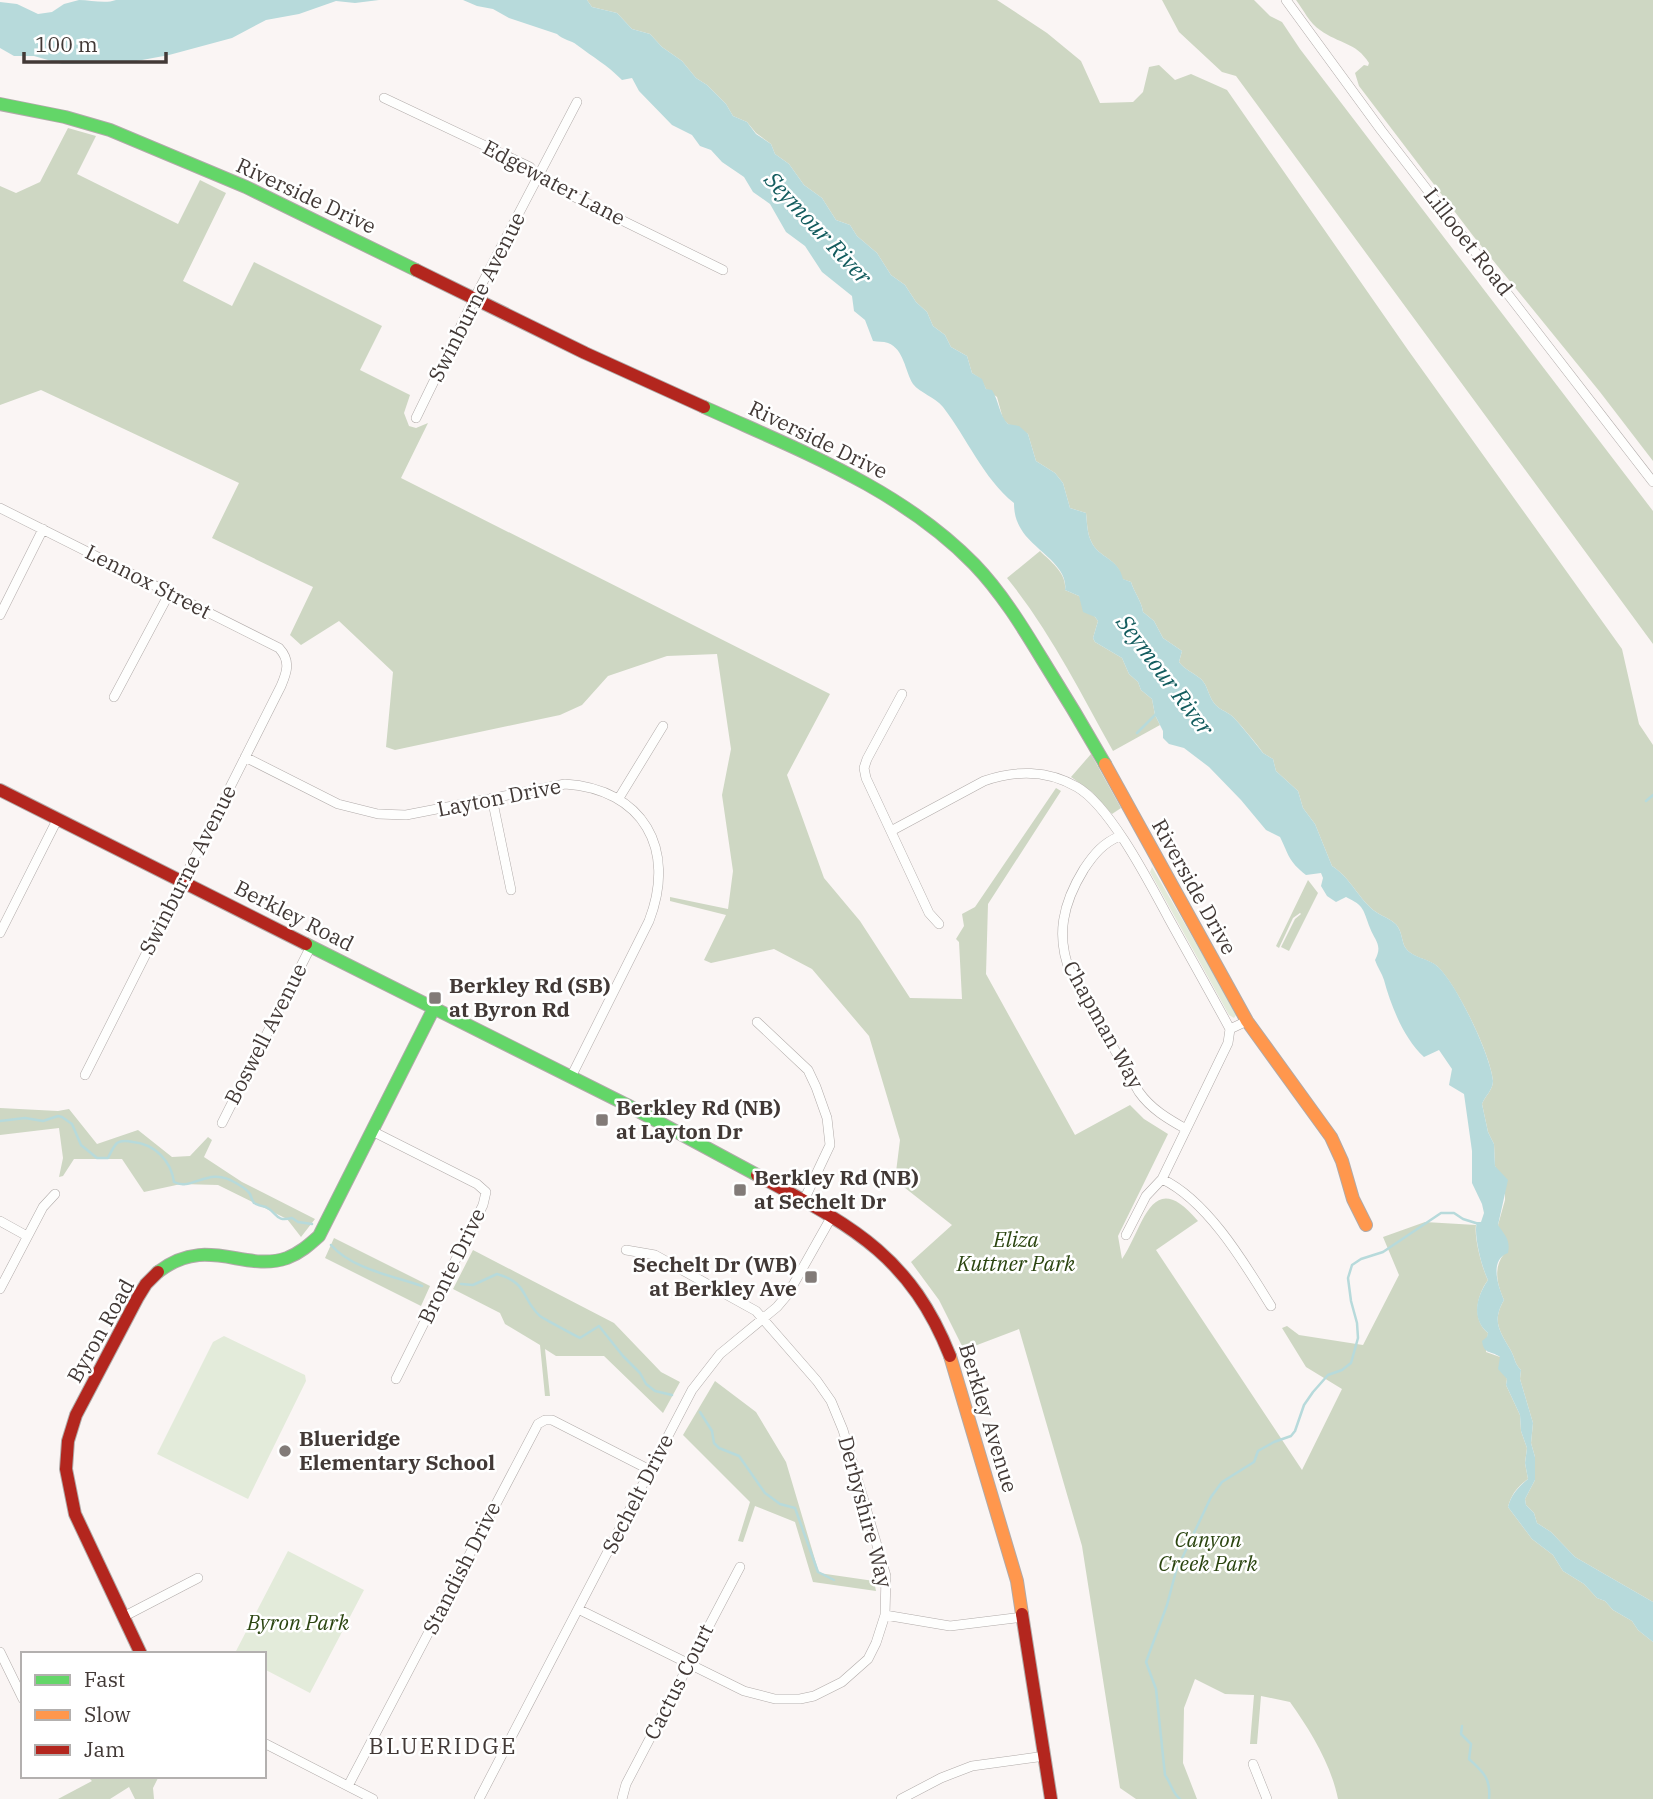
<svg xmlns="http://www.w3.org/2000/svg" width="1653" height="1799" font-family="'IBM Plex Serif',serif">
<rect width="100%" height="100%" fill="#faf5f4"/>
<path fill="#e3ebda" d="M1152,867L1235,1011L1236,1015L1234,1018L1229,1015L1150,872Z
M224,1336L305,1375L306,1381L248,1499L157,1454L213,1342Z
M288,1551L364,1590L310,1693L264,1669V1654L235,1653Z"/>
<path fill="#ced7c3" d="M587,0H997L1047,33L1081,61L1100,103L1133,102L1143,92L1149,67L1159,65L1175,80L1191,74L1227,90L1408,350L1622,649L1639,724L1653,745V1602L1575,1557L1551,1532L1537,1523L1534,1513L1526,1505L1525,1499L1535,1480V1457L1531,1443L1533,1423L1520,1379L1521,1370C1514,1363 1515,1357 1510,1349C1499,1330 1492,1321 1504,1300C1497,1284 1493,1268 1504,1254L1498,1225L1505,1200V1188L1495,1166L1494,1144L1488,1132L1482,1104C1485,1096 1493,1090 1493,1081C1491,1055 1456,983 1437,966C1427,958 1412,958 1405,947C1402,942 1402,933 1398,927C1394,920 1383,917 1376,912C1359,900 1351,878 1332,866L1315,824L1303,808L1298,791L1276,771L1273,759L1263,753C1262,750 1235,718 1232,716C1226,711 1218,709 1214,703C1208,695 1208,686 1201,679C1194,673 1185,670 1179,662L1182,651L1163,638L1154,621L1143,612C1142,602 1134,592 1131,582L1122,579C1118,557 1099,559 1091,541C1087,533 1087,521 1086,513L1070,508L1063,483L1055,473L1036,461L1028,434L1008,424L1003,419L997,397L986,389L981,379L972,373L967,356L951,347L945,335L933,326L927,312L916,302L905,285L891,275L877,253L857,236L850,225L836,220L822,198L804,185L789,164L775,154L771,144L756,133L747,122L733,116L726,104L707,85L696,78L682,61L662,47L650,34L632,29L617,13L592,7Z
M1162,0H1254L1270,16L1282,22L1300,49L1653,511V644L1236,76L1222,72L1179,32Z
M1296,0H1653V461L1600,392L1474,237L1359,86L1355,73L1364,65L1368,66L1369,63C1356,42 1339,44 1320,30C1310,24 1303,9 1296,0Z
M68,128L96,136L77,174L178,224L200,180L226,193L183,281L232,306L254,262L382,326L360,370L410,395L404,413L409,426L416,428L428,423L401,478L830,694L787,775L824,878L860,921L910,998L962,999L959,942L956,939L964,926L962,914L975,907L1056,788L1061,791L988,904L986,974L1075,1135L1130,1105L1144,1119L1168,1134L1118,1236L1122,1259C1144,1227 1151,1165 1198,1221L1156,1250L1302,1470L1342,1389L1306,1367L1282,1328L1287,1326L1299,1335L1363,1345L1399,1275L1383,1237L1425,1222L1476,1225C1474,1238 1482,1268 1488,1280C1476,1296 1472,1320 1488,1333L1486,1352L1500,1357L1507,1379L1506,1385L1520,1415L1521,1431L1527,1448L1525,1463L1528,1479C1517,1487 1511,1495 1508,1507L1532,1539L1553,1555L1563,1571L1584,1584L1597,1598L1605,1601L1613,1610L1632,1621L1638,1630L1653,1642V1799H1338C1331,1764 1310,1730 1290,1702L1261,1696L1257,1744H1250L1254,1695L1225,1694L1195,1679L1184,1708L1183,1763L1197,1799H1136L1120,1788L1082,1546L1019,1329L964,1350L939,1300L911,1262L952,1225L895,1180L900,1140L869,1036L812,969L774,949L711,963L704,960L726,915L670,901V897L728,909L733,871L722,795L731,749L717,654L667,656L608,676L582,705L560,715L395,750L386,747L393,672L339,621L301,645L290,635L313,587L212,538L239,483L41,390L0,405V186L16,193L40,182Z
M1040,551C1051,562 1067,573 1065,590L1079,596L1098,621L1093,638L1095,642L1122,658L1129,674L1138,682L1141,690L1152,699L1155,715L1160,725L1113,751C1080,692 1050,631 1007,578Z
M1091,754L1121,808L1112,814L1092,792L1071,777Z
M1308,880L1318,893L1289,951L1281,947L1295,919L1301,914L1300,913L1293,918L1279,948L1276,946Z
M0,1108L58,1111L69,1109L97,1144L138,1130L172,1157L190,1156L208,1137L212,1140L204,1157L242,1182L315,1219L301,1237L287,1219L218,1185L181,1184L144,1192L122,1159H74L63,1176L59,1177L63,1158L59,1128L0,1135Z
M334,1238L430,1286L421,1306L325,1258Z
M473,1250L614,1323L661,1372L680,1382L663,1413L604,1356H556L545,1349L550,1396H545L540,1345L505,1324L500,1313L453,1289Z
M715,1381L756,1412L786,1462L819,1573L874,1581L876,1591L813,1582L795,1522L755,1506L743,1542L738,1541L750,1502L683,1435Z
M87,1776H159L153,1788L154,1799H135L129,1787L110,1799H58L92,1781Z"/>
<path fill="#b7dadb" d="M79,0C91,0 105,4 116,0H379L355,3L336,1L299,14L266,20L232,38L169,55L126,63L62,64L34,56H14L0,48V2L17,4L38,14L52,12L64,4Z
M463,0H587L592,7L617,13L632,29L650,34L662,47L682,61L696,78L707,85L726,104L733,116L747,122L756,134L771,144L775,154L789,164L804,185L822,198L836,220L850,225L857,236L877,253L891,275L905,285L916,302L927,312L933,326L945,335L951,347L967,356L972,373L982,379L986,389L992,390C999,401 999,415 1008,424L1019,426L1028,434L1036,461L1055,473L1063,483L1070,508L1086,513C1087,521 1087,533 1091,541C1099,559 1118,557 1123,579L1131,582C1134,592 1142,602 1143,612L1154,621L1163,638L1182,651L1179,662C1185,670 1194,673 1201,679C1208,686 1208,695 1214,703C1218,709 1226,711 1232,716C1235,718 1262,751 1263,753L1273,759L1276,771L1298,791L1303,808L1315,824L1332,866C1351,878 1359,900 1376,912C1383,917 1394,920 1398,927C1402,933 1402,942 1405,947C1412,958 1428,958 1437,966C1456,982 1491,1056 1493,1081C1493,1090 1485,1096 1482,1104L1488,1132L1494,1144L1495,1166L1508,1180L1498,1225C1504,1234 1511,1240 1508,1253C1489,1260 1498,1286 1504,1300C1492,1321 1499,1330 1510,1349C1515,1357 1514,1363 1521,1370L1520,1379L1533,1423L1531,1443L1535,1457V1480L1525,1499L1526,1505L1534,1513L1537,1523L1551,1532L1575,1557L1653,1602V1642L1638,1630L1632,1621L1613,1610L1605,1601L1597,1598L1584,1584L1563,1571L1553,1555L1532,1539L1508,1507C1511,1495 1518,1487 1528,1479L1525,1463L1527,1448L1521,1431L1520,1415L1506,1385L1507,1379L1498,1369L1500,1357C1490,1350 1484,1355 1482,1341L1487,1337L1488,1333C1471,1319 1476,1297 1488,1280C1482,1268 1473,1234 1477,1222H1481L1484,1213L1482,1204L1472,1183V1151L1464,1094L1449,1085L1452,1069L1439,1050L1424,1057C1404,1039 1391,1006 1384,980C1382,973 1377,967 1375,960C1383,945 1375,941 1370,928C1363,910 1365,906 1346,897L1336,902L1327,896L1321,886L1323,878L1321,873L1306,875C1288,861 1289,855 1280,837L1266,830L1241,800L1209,767L1184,748L1169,744L1163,738V731L1155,715L1152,699L1141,690L1138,682L1129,674L1122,658L1095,642L1093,638L1098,621L1095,617L1083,612L1079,596L1065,590C1069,565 1032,549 1021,529C1016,521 1014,513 1014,503C983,478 967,438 943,407C935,397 920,393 913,384C905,371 904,349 888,343C883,341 878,342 873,341L865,320L854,311L852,296L822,272L805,246L786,232L770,204L753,192L744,177L722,162L711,150L700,146L692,135L672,125L639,91L632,78L622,80C606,64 594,58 577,45C571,40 563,40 557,34L509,18L493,9L477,6Z"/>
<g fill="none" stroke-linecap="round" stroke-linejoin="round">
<path stroke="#b7dadb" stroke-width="2.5" d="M1137,733L1157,713
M1646,801L1653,795
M0,1121L25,1118L43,1121L58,1116L62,1117L72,1124L81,1145L97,1158H108C110,1154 113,1147 117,1143C121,1140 128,1141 133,1142C155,1144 171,1161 174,1182C192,1192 208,1165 236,1183C241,1186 247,1189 250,1194C251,1197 252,1200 254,1203C258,1205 262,1206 266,1207C279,1214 275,1222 292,1218L298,1222L312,1224
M331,1245C352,1269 393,1276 422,1286
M461,1284L473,1285L497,1274C529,1283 521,1299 540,1316C544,1319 576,1336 580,1338L599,1326L623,1356L640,1373L646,1384L655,1391L672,1395
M700,1412L712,1431L714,1443L719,1448L739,1456L765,1493L780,1504L795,1508L818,1572L834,1580
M1462,1726L1461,1734L1471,1744L1469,1759C1483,1772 1491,1778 1489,1799
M1180,1799C1172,1793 1171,1783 1165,1775L1156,1689L1146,1662L1167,1605L1176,1571L1211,1497L1222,1482L1254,1462L1258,1451L1274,1442L1291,1436L1295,1431L1304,1405L1313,1392L1328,1375L1342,1370L1351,1363L1358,1338L1357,1323L1351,1301L1348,1278L1352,1265L1361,1259L1383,1252L1441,1213H1454L1463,1219L1479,1224"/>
<defs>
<path id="street" d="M1286,0L1381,130L1653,482
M384,98L530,167L538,179L723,270
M416,418L474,299L577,102
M0,508L279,648C291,661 287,672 281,686L85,1075
M0,615L43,529
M902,694L867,759L864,768L866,778L929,913L939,924
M114,697L170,592
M245,757L338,804L378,814L406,815L565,784C643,789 677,849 649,921L571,1077
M492,798L511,890
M619,798L663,726
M891,831L984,781C1015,770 1048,770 1077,787C1110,806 1149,882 1168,917C1189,955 1210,992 1230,1029
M1120,836C1103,843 1094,854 1084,869C1063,903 1055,936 1071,974L1139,1092C1151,1109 1168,1119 1186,1129
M0,933L58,818
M757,1022L808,1070L816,1087L827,1118L830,1145L804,1200
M222,1123L311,946
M372,1131L477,1184L486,1192L483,1205L396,1379
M1162,1179C1208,1201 1245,1264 1271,1306
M0,1221L27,1236
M1126,1235L1146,1196L1162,1179L1228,1043L1230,1029L1247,1021
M0,1289L43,1207L55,1194
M578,1609L744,1691L775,1699H800L814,1696L842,1682L868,1659L876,1643L885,1615L886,1576L843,1430L831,1401L817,1381L756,1311L655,1255L626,1250
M885,1615L950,1626L1023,1617
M123,1617L198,1578
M0,1652L23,1699
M264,1743L373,1799
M1253,1764L1267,1799
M348,1786L538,1424L545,1420H552L650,1470
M479,1799L692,1390L720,1354L777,1307L788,1294L832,1216
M622,1799L626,1784L740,1567
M901,1799L941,1778L972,1766L1045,1756"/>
<path id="fast" d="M0,104L65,117L110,130L246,187L416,270
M704,407C798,450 900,488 974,564C1001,592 1022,626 1042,659C1064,694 1085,729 1105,764
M306,944L627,1105L757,1175
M158,1272C207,1234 244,1273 287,1258C300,1253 309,1245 319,1236L434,1008"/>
<path id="slow" d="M1105,764L1247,1021L1331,1137L1342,1161L1353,1199L1366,1225
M950,1356L1017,1581L1022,1614"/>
<path id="jam" d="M416,270L585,353L704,407
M0,790L306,944
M757,1175C849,1225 909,1253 950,1356
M1022,1614L1051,1799
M141,1654L75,1514L66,1469L68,1441L76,1415L138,1297L146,1284L158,1272"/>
</defs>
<use href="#street" stroke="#b0aaa8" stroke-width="10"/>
<use href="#fast" stroke="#b0aaa8" stroke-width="14"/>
<use href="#slow" stroke="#b0aaa8" stroke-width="14"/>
<use href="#jam" stroke="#b0aaa8" stroke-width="14"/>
<use href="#street" stroke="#fefefd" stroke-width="9"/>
<use href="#fast" stroke="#63d668" stroke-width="12"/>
<use href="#slow" stroke="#ff974d" stroke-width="12"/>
<use href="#jam" stroke="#b3261e" stroke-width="12"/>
</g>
<g fill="#827b78" stroke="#fff" stroke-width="2.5">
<rect x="428" y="991" width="14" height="14" rx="3.5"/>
<rect x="595" y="1113" width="14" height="14" rx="3.5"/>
<rect x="733" y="1183" width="14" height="14" rx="3.5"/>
<rect x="804" y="1270" width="14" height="14" rx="3.5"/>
<circle cx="285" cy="1451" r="7"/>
</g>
<g text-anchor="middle" stroke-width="5" stroke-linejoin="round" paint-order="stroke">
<g font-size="21" fill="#423936" stroke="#fff">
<text transform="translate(554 183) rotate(28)" y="7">Edgewater Lane</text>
<text transform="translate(306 196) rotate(25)" y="7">Riverside Drive</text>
<text transform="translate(1468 242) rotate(52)" y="7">Lillooet Road</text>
<text transform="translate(477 297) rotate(-63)" y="7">Swinburne Avenue</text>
<text transform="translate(818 440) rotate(26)" y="7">Riverside Drive</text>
<text transform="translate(148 582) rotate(27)" y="7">Lennox Street</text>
<text transform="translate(499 798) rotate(-11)" y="7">Layton Drive</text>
<text transform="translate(188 870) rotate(-63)" y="7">Swinburne Avenue</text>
<text transform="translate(1194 887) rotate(61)" y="7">Riverside Drive</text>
<text transform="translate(294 916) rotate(27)" y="7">Berkley Road</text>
<text transform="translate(1103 1025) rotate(61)" y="7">Chapman Way</text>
<text transform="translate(266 1034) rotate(-63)" y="7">Boswell Avenue</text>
<text transform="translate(452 1266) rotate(-64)" y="7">Bronte Drive</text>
<text transform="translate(101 1331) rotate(-61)" y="7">Byron Road</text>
<text transform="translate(988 1418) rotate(73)" y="7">Berkley Avenue</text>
<text transform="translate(638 1494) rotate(-63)" y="7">Sechelt Drive</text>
<text transform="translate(865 1512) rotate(75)" y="7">Derbyshire Way</text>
<text transform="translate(462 1568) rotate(-63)" y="7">Standish Drive</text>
<text transform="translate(679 1682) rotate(-63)" y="7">Cactus Court</text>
</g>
<g font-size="21" font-weight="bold" fill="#423936" stroke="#fff" text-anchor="start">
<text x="449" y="993">Berkley Rd (SB)<tspan x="449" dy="24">at Byron Rd</tspan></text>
<text x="616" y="1115">Berkley Rd (NB)<tspan x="616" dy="24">at Layton Dr</tspan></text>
<text x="754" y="1185">Berkley Rd (NB)<tspan x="754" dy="24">at Sechelt Dr</tspan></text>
<text x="797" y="1272" text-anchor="end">Sechelt Dr (WB)<tspan x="797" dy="24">at Berkley Ave</tspan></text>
<text x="299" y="1446">Blueridge<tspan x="299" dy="24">Elementary School</tspan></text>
</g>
<g font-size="21" font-style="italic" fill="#2b4510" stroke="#fff">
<text x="1016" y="1247">Eliza<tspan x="1016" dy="24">Kuttner Park</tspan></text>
<text x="1208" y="1547">Canyon<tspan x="1208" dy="24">Creek Park</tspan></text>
<text x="298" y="1630">Byron Park</text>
</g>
<g font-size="23" font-style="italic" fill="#135c5e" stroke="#fff">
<text transform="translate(818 228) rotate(47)" y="8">Seymour River</text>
<text transform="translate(1165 675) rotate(53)" y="8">Seymour River</text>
</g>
<g font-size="23" letter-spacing="2" fill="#423936" stroke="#fff">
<text x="443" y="1754">BLUERIDGE</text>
</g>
</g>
<rect x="21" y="1652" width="245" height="126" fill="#ffffff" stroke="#b3b0af" stroke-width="2"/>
<rect x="35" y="1675" width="35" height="10" fill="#63d668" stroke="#b3b0af" stroke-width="2"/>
<text x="84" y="1687" font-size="21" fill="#423936">Fast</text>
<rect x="35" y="1710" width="35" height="10" fill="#ff974d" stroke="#b3b0af" stroke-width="2"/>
<text x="84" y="1722" font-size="21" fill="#423936">Slow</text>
<rect x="35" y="1745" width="35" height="10" fill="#b3261e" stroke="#b3b0af" stroke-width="2"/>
<text x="84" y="1757" font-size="21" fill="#423936">Jam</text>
<path d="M24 52v10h142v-10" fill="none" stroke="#423936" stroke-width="3.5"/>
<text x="35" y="52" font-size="21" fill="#423936" stroke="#ffffff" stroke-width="5" paint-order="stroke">100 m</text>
</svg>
